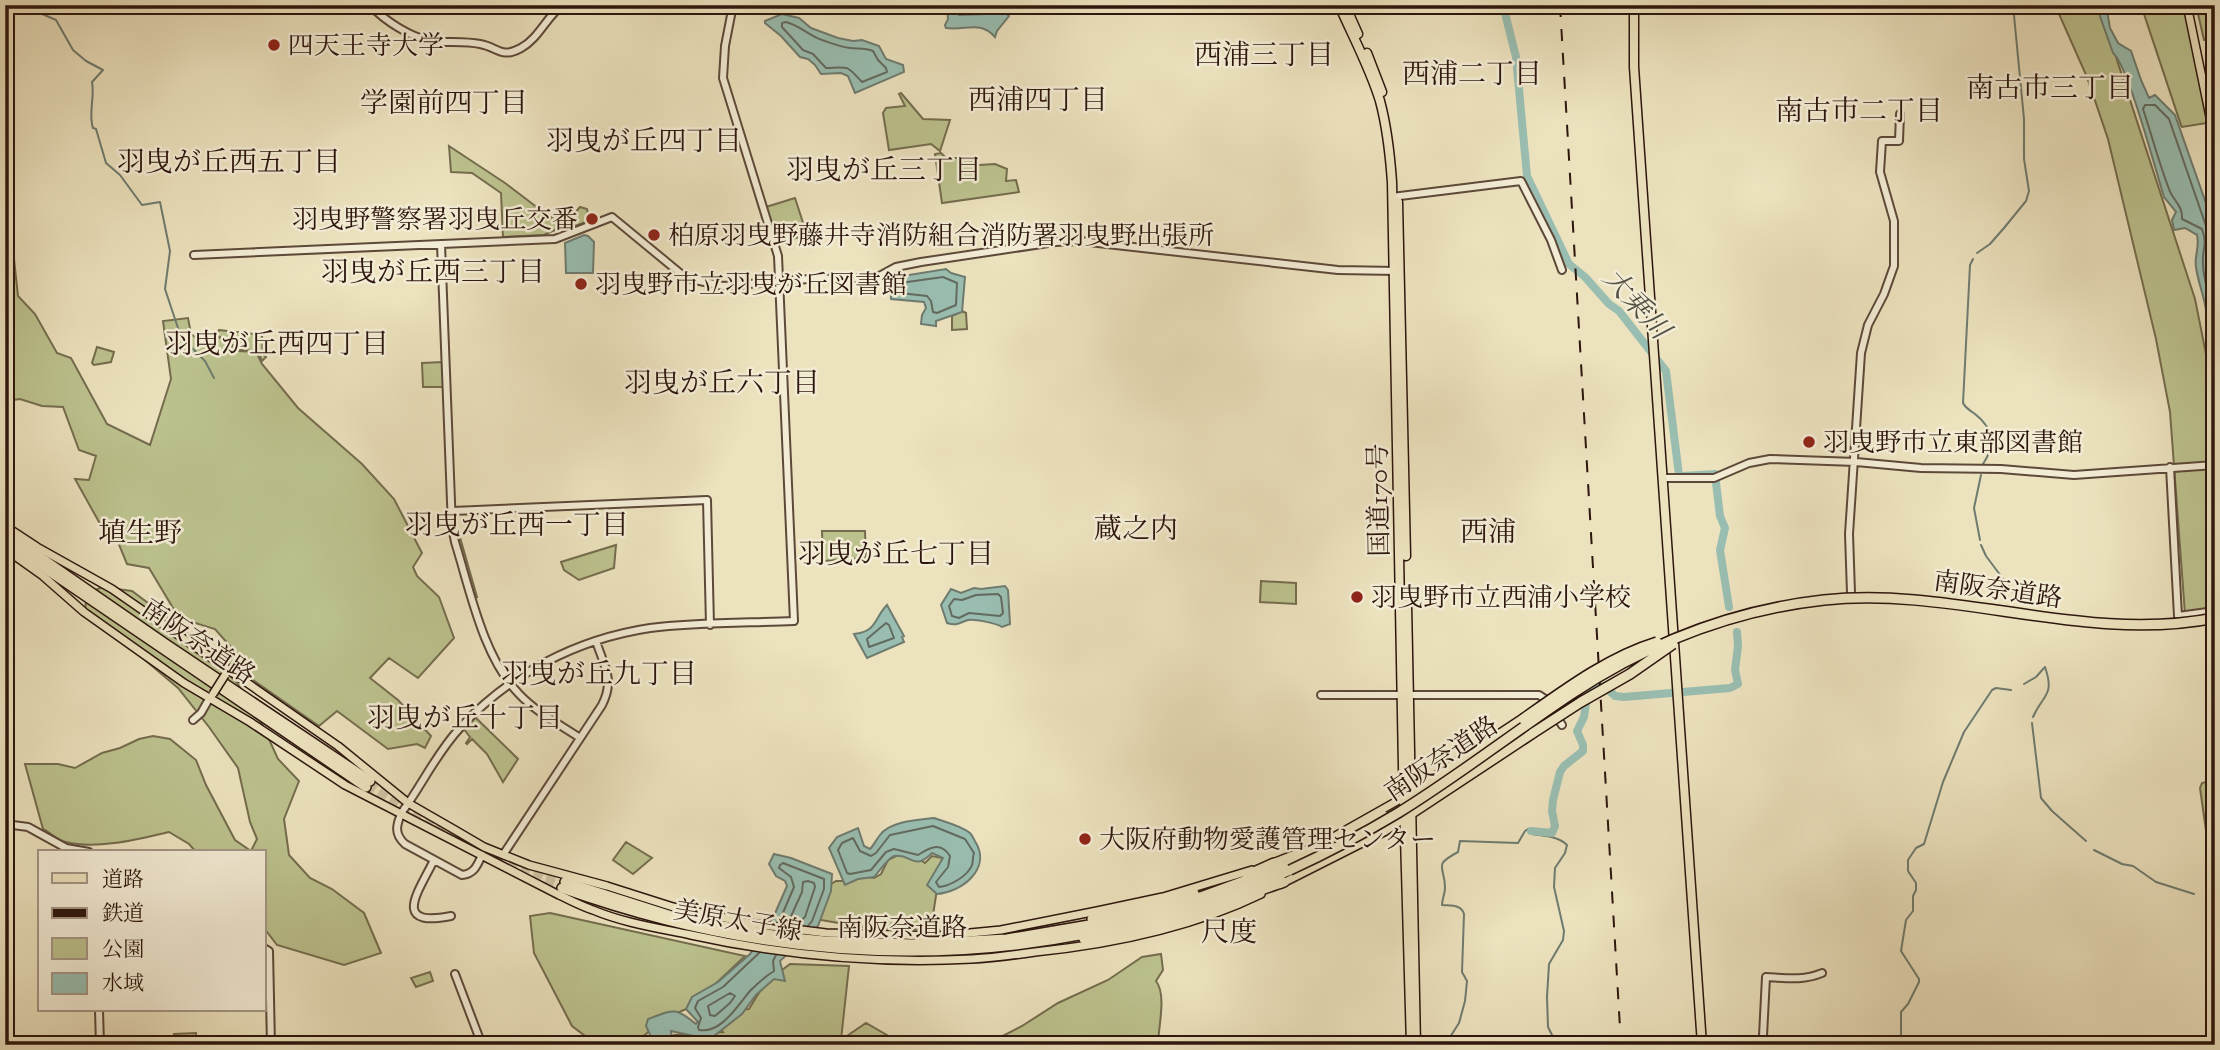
<svg xmlns="http://www.w3.org/2000/svg" width="2220" height="1050" font-family="'Sorts Mill Goudy','Noto Serif JP',serif">
<rect width="100%" height="100%" fill="#ece2be"/>
<filter id="stains"><feTurbulence type="fractalNoise" baseFrequency=".00286" numOctaves="4"/><feColorMatrix values="0 0 0 0 .2 0 0 0 0 .09 0 0 0 0 .02 0 0 0 .5 -.17"/></filter>
<radialGradient id="worn" r=".72"><stop offset=".6" stop-color="#630" stop-opacity="0"/><stop offset="1" stop-color="#630" stop-opacity=".3"/></radialGradient>
<path fill="#bcc28e" stroke="#746c4e" stroke-width="2" d="M2055,5H2099L2195,299L2211,379L2215,434V606L2185,614L2170,412L2156,339L2108,139L2087,77Z
M2141,5H2184L2196,49L2207,123L2182,127L2181,125Z
M2196,5H2215V37L2204,40Z
M901,93L923,119L950,120L940,151L931,144L889,150L883,113L886,108L905,106L899,94Z
M449,146L505,183L551,218L557,212L569,220L580,207L587,209L589,221L567,229H557L544,235L503,237L501,193L472,173L451,172Z
M941,153L946,158H967L979,165L995,164L1007,169L1006,181L1016,180L1019,192L942,203L935,154Z
M795,198L807,235L777,243L766,207Z
M5,255L14,259L18,296L35,314L57,353L71,358L107,424L150,445L171,379L163,321L188,318L191,334L207,346L217,336L239,351L256,352L262,364L298,408L362,464L394,499L422,553L413,567L417,576L439,597L454,638L418,678L389,658L370,678L398,700L431,736L425,748L417,744L388,749L337,711L319,726L223,659L230,646L215,629L179,618L149,568L127,564L118,542L99,522L75,479L89,480L96,456L79,450L63,407L42,406L20,399L5,401Z
M962,311L966,313L967,329L952,330V316Z
M219,330L262,335L263,354L266,357L262,361L258,351L241,350L217,335Z
M97,347L114,352L111,362L94,365L92,363Z
M443,362L445,387H423L422,363Z
M822,531H865L866,558L823,561Z
M457,533L459,534L477,597H475L455,535Z
M616,545L614,568L579,580L564,570L561,562Z
M1261,581L1296,583V604L1260,602Z
M102,587L132,591L192,636L238,684L262,724L278,759L299,781L284,819L289,855L310,878L332,889L364,913L381,953L344,965L277,945L264,928V852H196L189,844L169,832C139,839 96,850 66,842C57,840 51,833 43,829L25,764H58L75,768L102,753L120,748L139,739L153,736L170,739L196,760L206,785L235,840L251,851L257,839L250,822L238,768L209,727L178,688L85,609L87,594Z
M474,716L518,759L503,782L487,754L472,739L467,744L466,743L470,737L463,728Z
M2215,779V894L2200,788L2202,783Z
M626,842L652,858L633,874L613,860Z
M913,855L925,863L932,856L942,858L932,921L939,930L862,927L815,919L828,886L836,881H847L862,876L874,878L881,874L888,860L896,856Z
M550,913L745,956L691,1007L663,1019L645,1035L623,1045H597L572,1026L534,953L530,916Z
M1161,954L1163,970L1156,981C1167,995 1158,1028 1158,1045H985L1022,1026L1058,1003L1108,980L1142,957Z
M790,964L849,966L841,1040L866,1023L904,1045H673L674,1035L723,1032L716,1022L722,1011L749,1009L765,983Z
M430,972L433,981L416,987L411,978Z
M196,1033V1045H174V1034Z"/>
<path fill="#99beb1" stroke="#6e7b6f" stroke-width="2" d="M947,5H953L959,15L987,14L1001,7L1009,16L997,31L995,37C980,20 965,31 946,28L945,25L948,19Z
M2096,5H2106L2110,28L2118,43L2131,51L2141,80L2149,98L2155,95L2175,115L2215,229V442C2212,398 2213,354 2206,310C2204,296 2198,282 2196,267C2194,256 2200,247 2197,235L2185,228L2174,230L2172,220L2176,212L2164,197C2156,172 2128,65 2113,53Z
M782,14L799,18L811,28L838,38L853,41L862,40L876,45L879,46L886,59L903,65L904,72L855,93L848,76L841,73L821,74L815,65L808,59L800,57L781,36L765,23V21Z
M584,235L588,236L594,242L593,273H566L565,243Z
M946,269L951,273L965,277L962,312L936,321V326L921,324L922,315L926,308L924,302L891,299L890,278Z
M1005,586L1008,590L1010,624L1002,627C996,623 975,619 968,620C959,623 957,626 947,623L941,605L951,589L961,593L974,588L981,589Z
M887,605L904,636L902,637L904,642L867,658L854,634C877,632 874,618 887,605Z
M934,818C945,822 962,826 970,833C973,836 974,840 976,843C991,869 962,892 937,894L927,885L943,858L932,853C913,872 912,853 894,856C888,858 879,872 874,877L858,879L845,885L829,848L837,837L858,828L864,846L870,849C874,845 876,840 880,835C890,821 918,820 934,818Z
M774,854L791,858L832,874L831,891L818,926L780,961L785,981L774,979L756,995L742,1014L714,1036L703,1038L671,1031L673,1045H621L632,1037L642,1036L647,1042L652,1039L646,1026L648,1019C673,1010 674,1006 696,1024L698,1022L686,1009L692,997L718,982L750,954L773,918L787,886L785,881L776,876L769,864Z"/>
<g fill="none" stroke-linecap="round" stroke-linejoin="round">
<path stroke="#636a5f" stroke-width="2" d="M786,22C799,25 808,35 822,40C831,43 841,47 850,48C859,49 865,48 873,51L878,60L886,68L887,72L862,82C846,65 850,67 826,68L813,54L803,50L782,27V23Z
M2215,228L2206,226L2169,119L2155,105H2145L2143,109C2152,136 2159,163 2169,189C2173,201 2183,205 2182,219L2202,229C2208,246 2202,248 2203,263C2203,284 2213,304 2215,325
M943,277L957,283L956,305L937,313L933,312L931,301L927,296L900,293L898,290V286L900,283Z
M998,594L1001,597L1003,613L1000,616L969,613L959,618L952,616L949,606L954,599L962,600L976,595Z
M886,623L889,625L894,638L869,647L867,639Z
M933,826L965,839L974,853C973,854 973,863 972,865C968,876 950,886 939,887L936,882L948,867L950,856C940,841 929,848 918,855L894,849L886,852L871,870L850,874L847,873L838,850L842,843L853,838L860,851L871,856L876,853L890,835Z
M779,922L794,887L791,877L779,868L780,865L783,863L824,879V889L812,921L808,926
M788,923L802,892L803,882L808,881L814,883L815,887L805,917L797,924
M759,953L723,987L698,1001L695,1008L701,1018L698,1027L699,1030C722,1034 738,1004 751,990C758,983 766,976 774,971L773,961L776,955
M730,993L735,996L730,1003L715,1016L710,1015L708,1006Z"/>
<path stroke="#6e7b6f" stroke-width="2" d="M35,5L40,13L56,20L73,50L86,61L103,70L92,82C95,98 88,113 93,128L96,129L106,163L120,175L142,205L160,202L170,251L165,289L181,337L205,361L214,378
M1977,253L1990,244L2004,228L2026,201L2029,191L2024,159V119L2013,5
M1973,259L1970,265L1963,403C1966,409 1970,410 1975,414C1994,429 1996,445 1983,464
M1980,540L1974,508L1981,475
M1981,545L1986,556L2021,603
M2024,684L2036,677L2044,668
M2033,717C2043,694 2055,696 2045,667
M2032,723L2041,798L2052,811L2086,841
M2094,850L2122,864L2133,866L2156,882L2194,894
M2213,899L2215,900
M1445,1045L1459,1023L1465,1001L1467,981L1462,972L1464,914C1461,904 1450,906 1442,905C1442,899 1445,894 1445,888C1445,865 1432,866 1458,852L1460,841L1518,843L1525,831L1528,829L1532,834C1544,836 1558,836 1567,845L1565,853L1555,868L1554,887L1564,931L1563,940L1549,964L1547,997L1548,1027L1557,1045
M1901,1045V1012L1908,1004L1919,982V979L1901,951L1906,920L1913,911V896L1916,890V883L1908,871V860L1916,848L1924,844L1943,782L1964,732L1992,690L1996,688L2011,690"/>
<path stroke="#99beb1" stroke-width="8" d="M1503,5L1516,57L1527,176L1569,264L1585,277L1609,304L1619,311L1666,371L1679,475L1682,476L1715,474L1720,516L1725,528L1720,550L1729,607
M1531,831L1552,833L1555,826L1552,811L1553,800L1560,772L1564,766L1583,751V745L1577,731L1584,717L1587,696L1595,688L1604,686L1615,696L1624,697L1730,688L1738,684L1735,670L1738,646L1737,632"/>
<path stroke="#cfc3a3" stroke-width="9" stroke-dasharray="9 4.5" stroke-linecap="butt" d="M370,781L401,800
M366,787L410,813L562,888
M535,869L565,882"/>
<defs>
<path id="tertiary" d="M370,5C385,21 410,37 431,41C447,43 464,41 480,44C498,47 501,59 521,48C538,39 546,18 562,5
M583,5L606,9L617,5
M1392,197L1521,181L1551,240L1562,270
M441,244L452,527L455,542C470,590 483,657 519,694C536,712 559,724 580,738
M194,255L555,239L612,217L686,278L723,286L809,279L876,278L896,267L921,262L1055,242L1080,241L1338,270L1397,271
M2170,467L2178,616L2215,611
M1664,478H1714L1749,463L1770,459L1856,462L1921,468L2001,469L2074,475L2215,465
M453,511L707,500L710,625
M1851,593L1849,534L1861,353L1868,325L1884,294L1894,266V221L1880,172L1882,141H1899L1900,114
M1321,695H1539L1545,699L1562,725
M193,720L201,713L209,699
M5,824L28,827L66,848L89,852
M482,855C477,866 474,874 462,875L405,844C394,834 396,825 402,812C422,785 436,754 459,729C509,674 577,639 650,628C697,622 747,623 794,621L778,256L723,78L725,46L733,5
M503,855L602,705C615,680 604,666 596,641
M434,860C419,891 390,928 451,916
M264,948L269,951L271,1045
M455,974L482,1045
M99,1010L100,1045
M1763,1036L1766,977C1785,978 1803,981 1822,973"/>
<path id="primary" d="M2187,5L2215,141
M5,526L37,547L112,589L338,746L408,803L455,830L484,847L529,865L607,886L673,907L754,924L826,933L939,936L1001,930L1097,911L1163,897L1252,870
M5,549L43,576L84,612L184,683L250,722L345,785L559,895C570,900 581,906 593,910C624,923 658,928 691,935C782,955 878,964 972,959C993,958 1014,955 1035,952C1112,944 1191,928 1261,894
M1270,864L1321,844L1406,796
M1281,884L1384,832L1406,817"/>
<path id="trunk" d="M1339,5C1353,37 1370,68 1380,101C1387,127 1390,154 1392,182L1403,767L1411,1045
M1345,5L1358,34
M1634,5V67L1702,1045
M1367,53L1382,92
M1398,202L1406,556
M1407,604L1416,1045"/>
<path id="motorway" d="M5,533L164,643L370,781
M5,541L366,787
M1411,793L1523,719
M1412,813L1533,733
M1247,875L1274,863
M565,882L678,918L784,937L824,941L912,944L1007,939L1124,919L1195,899L1288,865L1384,816
M562,888C758,958 959,973 1161,916C1205,904 1248,888 1290,870
M1092,919L1194,893
M1084,939C1153,929 1219,905 1284,882"/>
</defs>
<use href="#tertiary" stroke="#5d4939" stroke-width="10"/>
<use href="#primary" stroke="#2d160d" stroke-width="10"/>
<use href="#trunk" stroke="#2d160d" stroke-width="11"/>
<use href="#motorway" stroke="#2d160d" stroke-width="12"/>
<use href="#tertiary" stroke="#f3ecd5" stroke-width="6"/>
<use href="#primary" stroke="#ece2be" stroke-width="7"/>
<use href="#trunk" stroke="#ece2be" stroke-width="8"/>
<use href="#motorway" stroke="#ece2be" stroke-width="9"/>
<path stroke="#2d160d" stroke-width="2" stroke-dasharray="12 12" stroke-linecap="butt" d="M1560,5L1621,1045"/>
<defs>
<path id="primary-bridge" d="M213,694L225,675"/>
<path id="motorway-bridge" d="M1523,719C1564,690 1608,657 1657,642
M1533,733L1581,702L1630,674L1673,644
M1290,870C1327,853 1363,834 1398,813C1458,776 1514,732 1573,693C1649,643 1734,610 1824,600C1955,586 2084,644 2215,618"/>
</defs>
<use href="#primary-bridge" stroke="#2d160d" stroke-width="10" stroke-linecap="butt"/>
<use href="#motorway-bridge" stroke="#2d160d" stroke-width="12" stroke-linecap="butt"/>
<use href="#primary-bridge" stroke="#ece2be" stroke-width="7"/>
<use href="#motorway-bridge" stroke="#ece2be" stroke-width="9"/>
</g>
<g fill="#8f2418" stroke="#f3ecd5" stroke-width="2.5">
<circle cx="274" cy="45" r="7"/>
<circle cx="592" cy="219" r="7"/>
<circle cx="654" cy="235" r="7"/>
<circle cx="581" cy="284" r="7"/>
<circle cx="1809" cy="442" r="7"/>
<circle cx="1357" cy="597" r="7"/>
<circle cx="1085" cy="839" r="7"/>
</g>
<g text-anchor="middle" stroke-width="5" stroke-linejoin="round" paint-order="stroke">
<g font-size="26" fill="#2d160d" stroke="#f3ecd5" text-anchor="start">
<text x="288" y="54">四天王寺大学</text>
<text x="578" y="228" text-anchor="end">羽曳野警察署羽曳丘交番</text>
<text x="668" y="244">柏原羽曳野藤井寺消防組合消防署羽曳野出張所</text>
<text x="595" y="293">羽曳野市立羽曳が丘図書館</text>
<text x="1823" y="451">羽曳野市立東部図書館</text>
<text x="1371" y="606">羽曳野市立西浦小学校</text>
<text x="1099" y="848">大阪府動物愛護管理センター</text>
</g>
<g font-size="26" fill="#2d160d" stroke="#f3ecd5">
<text transform="translate(1378 500) rotate(-91)" y="9">国道170号</text>
<text transform="translate(1998 589) rotate(8)" y="9">南阪奈道路</text>
<text transform="translate(199 641) rotate(34)" y="9">南阪奈道路</text>
<text transform="translate(1441 758) rotate(-34)" y="9">南阪奈道路</text>
<text transform="translate(738 920) rotate(10)" y="9">美原太子線</text>
<text x="902" y="936">南阪奈道路</text>
</g>
<g font-size="28" fill="#2d160d" stroke="#f3ecd5">
<text x="1264" y="64">西浦三丁目</text>
<text x="1472" y="83">西浦二丁目</text>
<text x="2050" y="97">南古市三丁目</text>
<text x="1038" y="109">西浦四丁目</text>
<text x="444" y="112">学園前四丁目</text>
<text x="1859" y="120">南古市二丁目</text>
<text x="644" y="150">羽曳が丘四丁目</text>
<text x="229" y="171">羽曳が丘西五丁目</text>
<text x="884" y="179">羽曳が丘三丁目</text>
<text x="433" y="281">羽曳が丘西三丁目</text>
<text x="277" y="353">羽曳が丘西四丁目</text>
<text x="722" y="392">羽曳が丘六丁目</text>
<text x="517" y="534">羽曳が丘西一丁目</text>
<text x="1136" y="538">蔵之内</text>
<text x="1488" y="541">西浦</text>
<text x="140" y="542">埴生野</text>
<text x="896" y="563">羽曳が丘七丁目</text>
<text x="599" y="683">羽曳が丘九丁目</text>
<text x="465" y="727">羽曳が丘十丁目</text>
<text x="1229" y="941">尺度</text>
</g>
<g font-size="28" font-style="italic" fill="#535146" stroke="#f3ecd5">
<text transform="translate(1637 303) rotate(48)" y="10">大乗川</text>
</g>
</g>
<rect width="2220" height="1050" fill="none" stroke="#ece2be" stroke-width="28"/>
<rect x="7" y="7" width="2206" height="1036" fill="none" stroke="#2d160d" stroke-width="3.5"/>
<rect x="14" y="14" width="2192" height="1022" fill="none" stroke="#2d160d" stroke-width="2"/>
<rect x="38" y="850" width="228" height="161" fill="#f3ecd5" stroke="#a49685" stroke-width="2"/>
<rect x="52" y="873" width="35" height="10" fill="#ece2be" stroke="#a49685" stroke-width="2"/>
<text x="102" y="886" font-size="21" fill="#2d160d">道路</text>
<rect x="52" y="908" width="35" height="10" fill="#2d160d" stroke="#a49685" stroke-width="2"/>
<text x="102" y="920" font-size="21" fill="#2d160d">鉄道</text>
<rect x="52" y="938" width="35" height="21" fill="#bcc28e" stroke="#a49685" stroke-width="2"/>
<text x="102" y="956" font-size="21" fill="#2d160d">公園</text>
<rect x="52" y="973" width="35" height="21" fill="#99beb1" stroke="#a49685" stroke-width="2"/>
<text x="102" y="990" font-size="21" fill="#2d160d">水域</text>
<rect width="100%" height="100%" filter="url(#stains)"/>
<rect width="100%" height="100%" fill="url(#worn)"/>
</svg>
